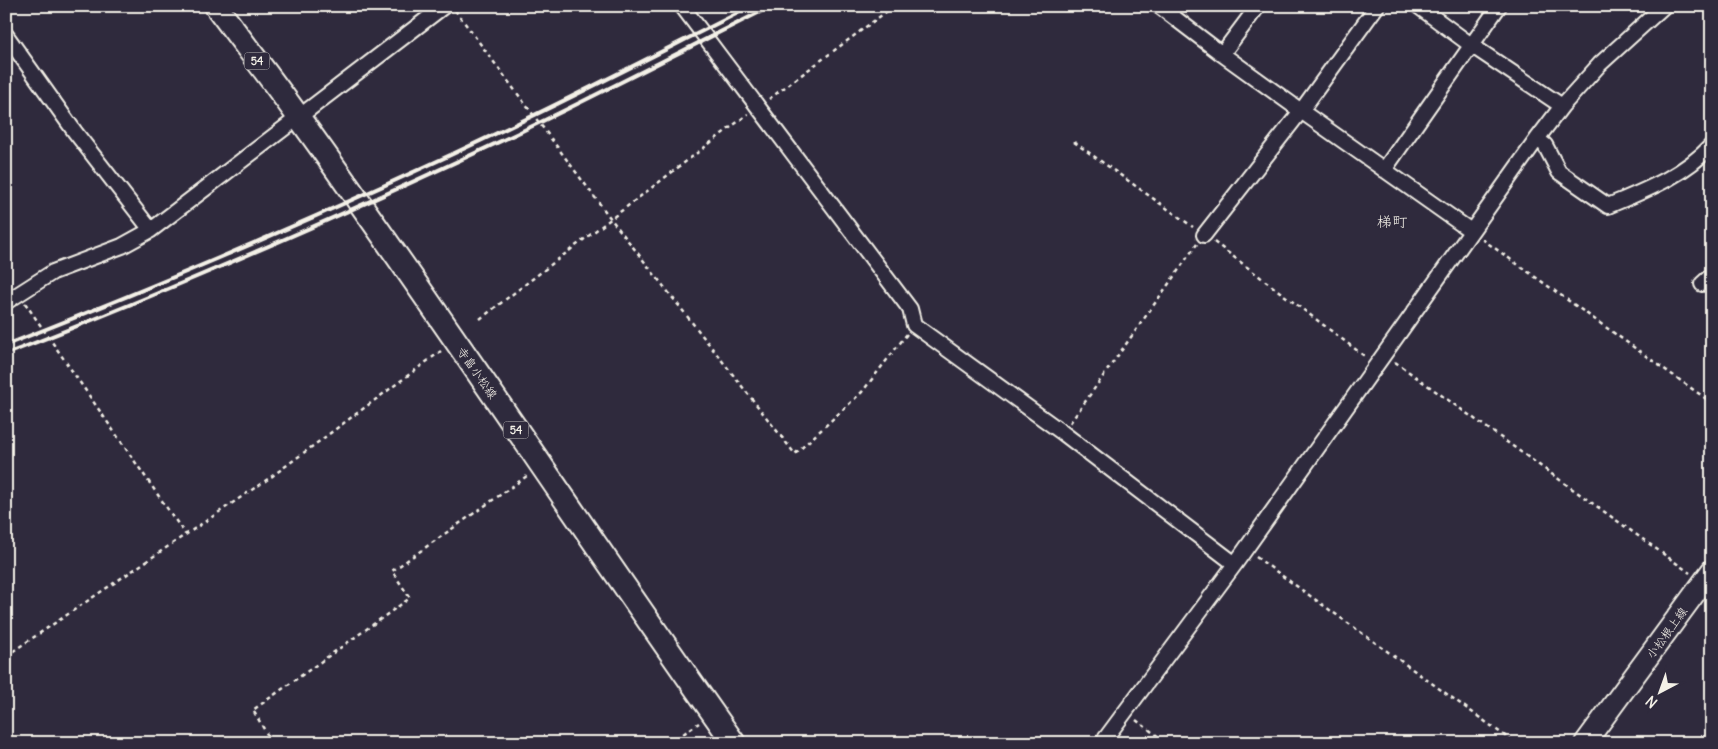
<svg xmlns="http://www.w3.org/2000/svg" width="1718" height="749" font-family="Delius,'Klee One',sans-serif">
<rect width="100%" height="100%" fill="#2f2a3d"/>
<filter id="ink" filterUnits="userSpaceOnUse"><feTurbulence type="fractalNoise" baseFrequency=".02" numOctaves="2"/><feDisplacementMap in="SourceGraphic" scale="10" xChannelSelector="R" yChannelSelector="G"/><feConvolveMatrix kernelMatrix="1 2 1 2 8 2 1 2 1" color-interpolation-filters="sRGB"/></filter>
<g filter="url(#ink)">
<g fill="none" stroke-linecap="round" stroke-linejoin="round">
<defs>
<path id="minor" d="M682,6L910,309L914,325L1063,433L1235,564
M1159,6L1222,54
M1258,6L1222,54L1301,111L1471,231
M1418,6L1471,45L1562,106
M6,35L75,132L151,230
M1537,139L1545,145L1559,172L1608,206C1646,190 1683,176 1712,145
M1384,170L1499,6
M1204,235L1301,111L1377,6
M1702,284L1712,275
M6,302L53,272L122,246L151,230L444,6
M1102,743L1235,564L1537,139L1562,106L1600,64L1664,6"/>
<path id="secondary" d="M1585,743L1712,570"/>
<path id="primary" d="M216,6C244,44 273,81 300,119C448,324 587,536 734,743"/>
</defs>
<use href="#minor" stroke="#f4f1e8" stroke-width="18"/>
<use href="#secondary" stroke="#f4f1e8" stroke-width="24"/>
<use href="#primary" stroke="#f4f1e8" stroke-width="26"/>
<path stroke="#f4f1e8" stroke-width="2.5" stroke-dasharray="4 4" stroke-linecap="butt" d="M455,10L611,219L795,454L862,392L907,334
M769,99L894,6
M1074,142L1193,227
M1482,239L1712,403
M1214,242L1367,358
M25,303L185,534
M480,319L748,114
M1395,362L1690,573
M1070,423L1197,244
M1256,557L1515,743
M6,656L271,477L441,351
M1136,720L1167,743
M272,743L253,710L410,598L392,571L527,476
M670,743L699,723"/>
<use href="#minor" stroke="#2f2a3d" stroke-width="14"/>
<use href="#secondary" stroke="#2f2a3d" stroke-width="20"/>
<use href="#primary" stroke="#2f2a3d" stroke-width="22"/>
<path stroke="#f4f1e8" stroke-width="4" d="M6,345C179,277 349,204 516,124C595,86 674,45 752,6
M6,354C180,287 350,212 518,133C604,92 687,48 772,6"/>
</g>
</g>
<g text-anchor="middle" stroke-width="4" stroke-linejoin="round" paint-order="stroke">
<g fill="#2f2a3d" stroke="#b9b5b5" stroke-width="1">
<rect x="244.5" y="52.5" width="25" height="17" rx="4"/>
<rect x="503.5" y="421.5" width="25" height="17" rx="4"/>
</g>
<g font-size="11" font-weight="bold" fill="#f4f1e8">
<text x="257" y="65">54</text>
<text x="516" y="434">54</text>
</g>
<g font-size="12" fill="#f4f1e8" stroke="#2f2a3d">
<text transform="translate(477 373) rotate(55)" y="4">寺畠小松線</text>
<text transform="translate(1667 633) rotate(-54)" y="4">小松根上線</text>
</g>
<g font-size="15" fill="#f4f1e8" stroke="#2f2a3d">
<text x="1392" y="227">梯町</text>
</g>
</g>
<rect width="1718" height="749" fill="none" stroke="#2f2a3d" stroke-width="25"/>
<rect x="12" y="12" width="1693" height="724" fill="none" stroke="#f4f1e8" stroke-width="2" filter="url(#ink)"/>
<g transform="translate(1660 692) rotate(221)" stroke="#2f2a3d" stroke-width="4" paint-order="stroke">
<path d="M0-4L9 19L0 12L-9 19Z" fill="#f4f1e8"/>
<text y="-8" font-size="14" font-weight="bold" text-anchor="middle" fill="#f4f1e8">N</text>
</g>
</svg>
